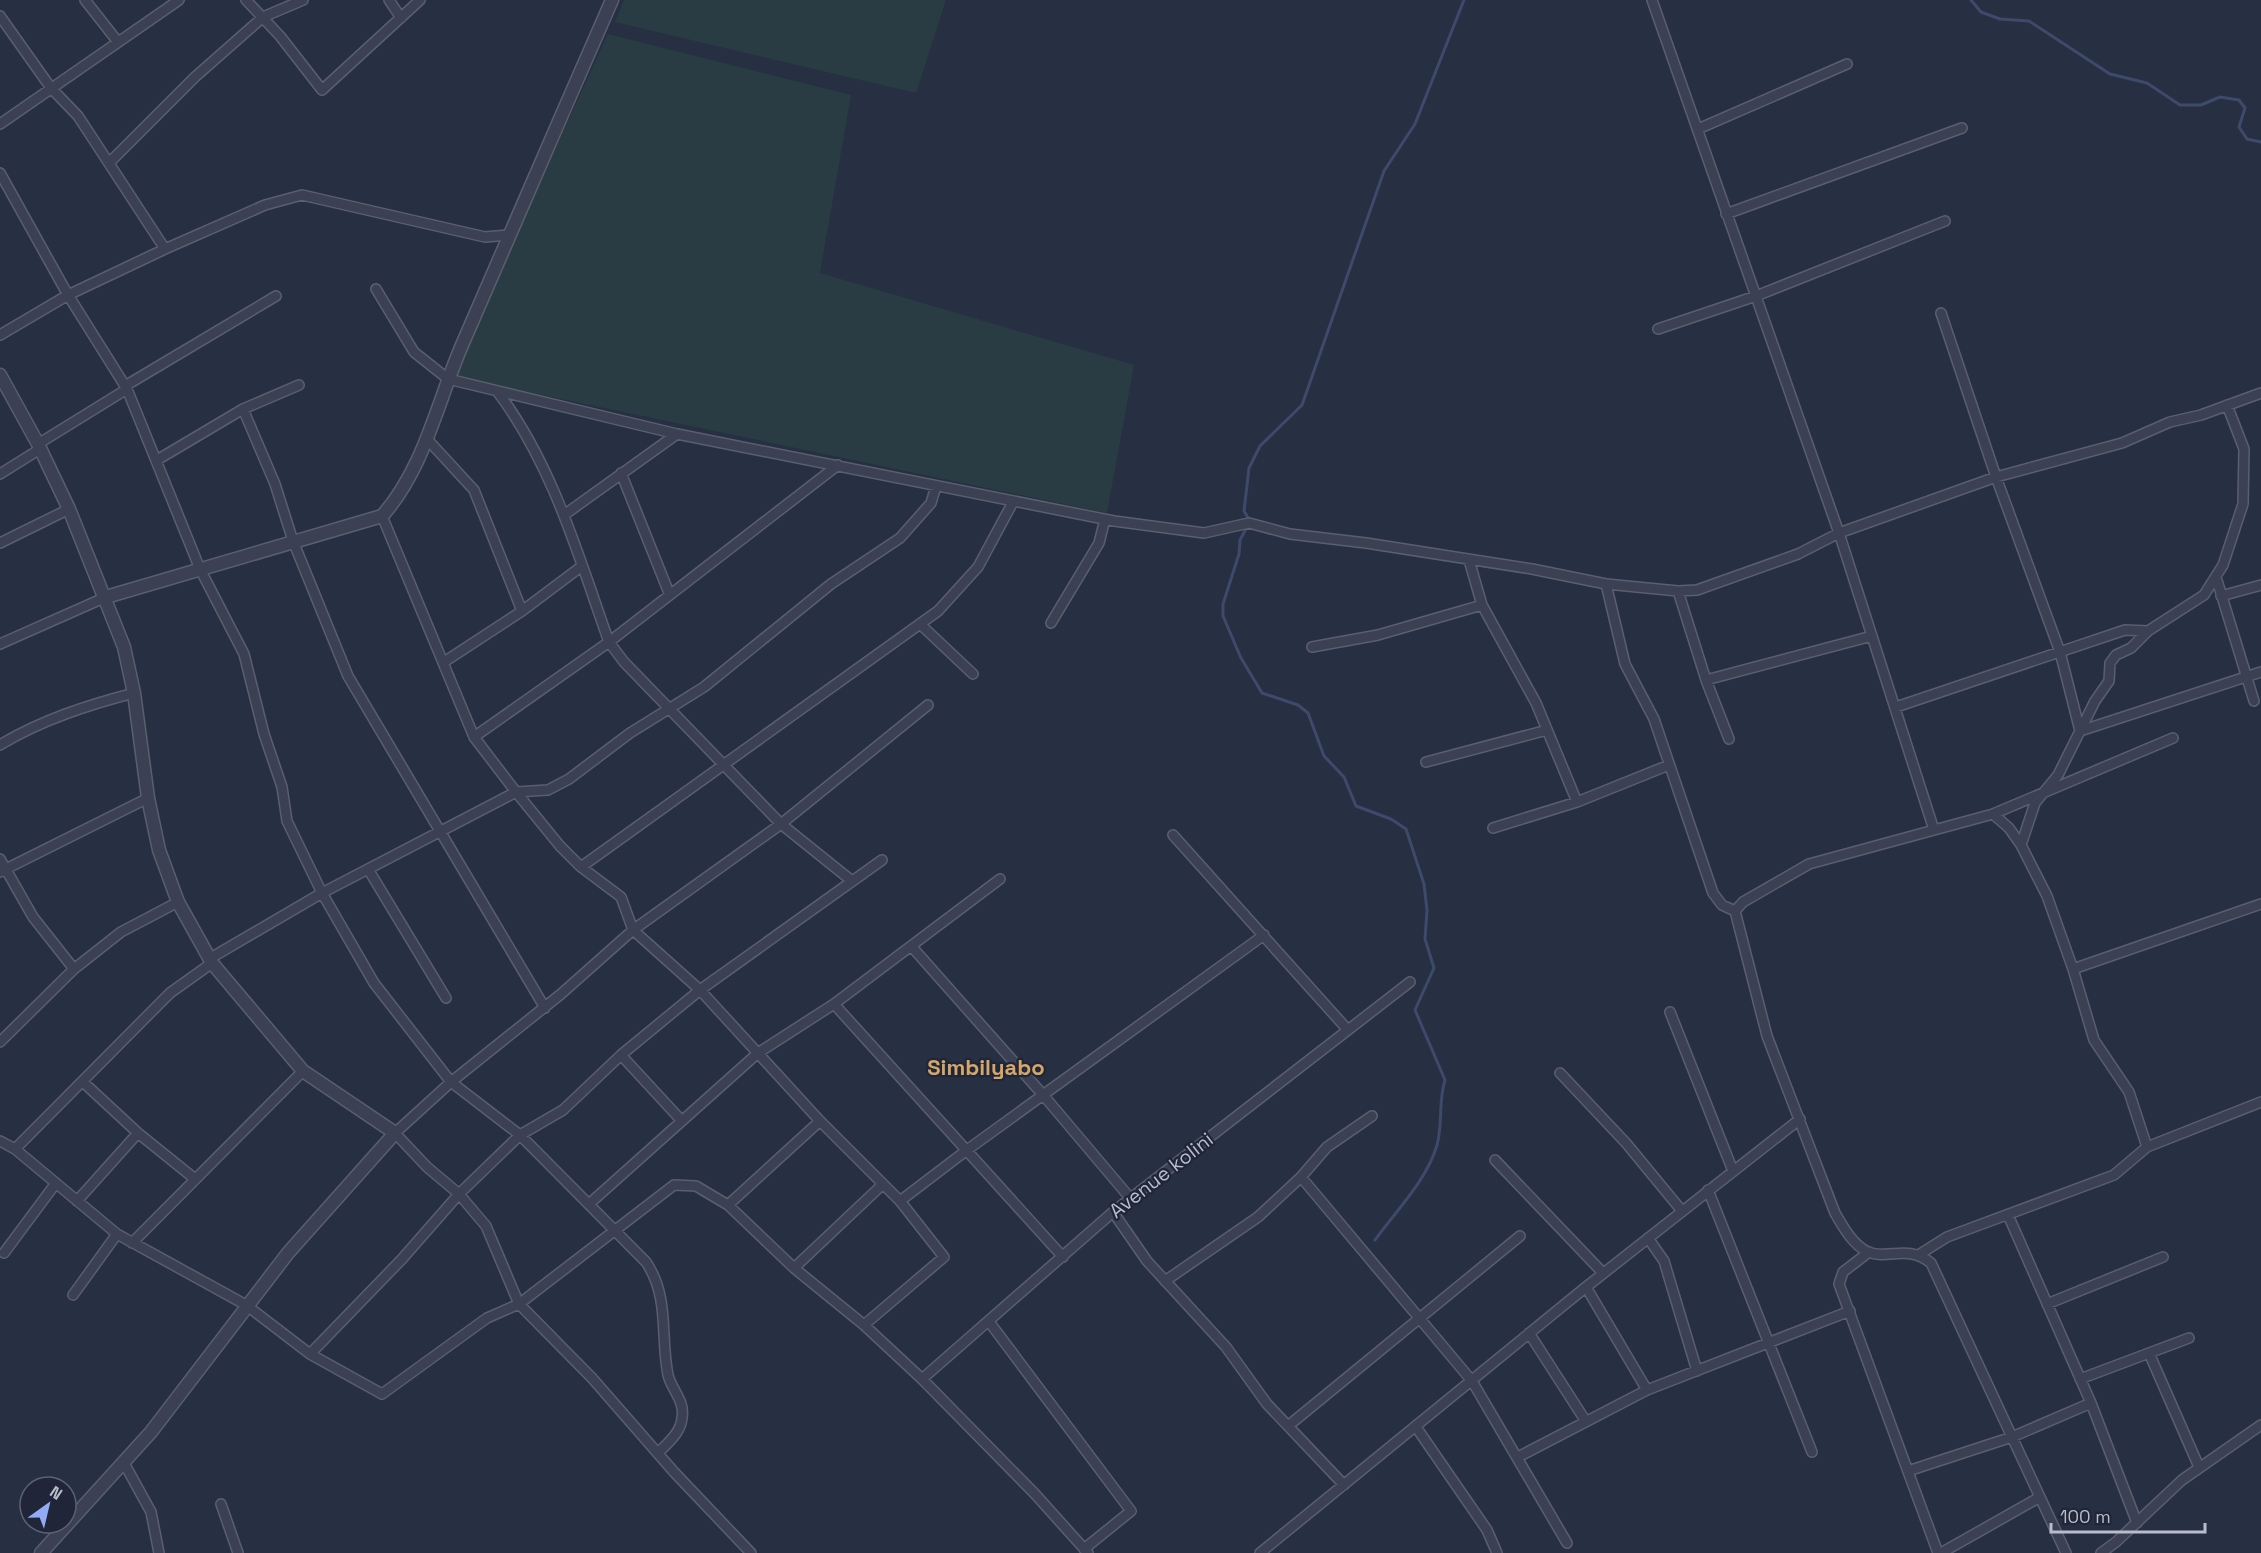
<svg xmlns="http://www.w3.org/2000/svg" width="2261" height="1553" font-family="'Space Grotesk',sans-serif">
<rect width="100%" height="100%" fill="#272f42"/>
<path fill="#293c43" d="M624,0H946L916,93L615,22Z
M608,34L851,95L820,273L1134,365L1107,513L451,376Z"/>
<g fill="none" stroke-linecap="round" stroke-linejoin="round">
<path stroke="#3d4a6a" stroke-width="3" d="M1971,0L1981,12L2000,19L2029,21L2110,74L2147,83L2180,105H2201L2220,97L2239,100L2245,108L2239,127L2247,139L2261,142
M1250,521L1244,511L1249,468L1260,446L1302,405L1384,171L1415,124L1464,0
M1247,527L1240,540L1239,554L1223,604V616L1241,658L1262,693L1298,705L1308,713L1324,756L1344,777L1356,806L1391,819L1406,829L1424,884L1427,910L1425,939L1434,968L1415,1010L1445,1080C1438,1102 1443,1124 1437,1145C1427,1180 1396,1211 1375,1240"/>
<defs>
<path id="minor" d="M85,0L118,42
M246,0L280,36L322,90L420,0
M389,0L401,18
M1652,0L1839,533L1934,830
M0,16L51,88L78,116L165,249
M0,124L179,0
M1698,129L1847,64
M110,162L195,77L263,17L303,0
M0,173L68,295L127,389L200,569L244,654L264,734L282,787L287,821L322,893L374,983L451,1082L520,1135L646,1262C670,1298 660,1335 668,1375C672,1391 685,1400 682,1418C681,1432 668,1443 659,1452
M1726,214L1962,128
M376,289L414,352L448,379L677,434L1114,521L1204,533L1249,523L1290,534L1366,543L1532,569L1606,584L1678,591L1697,590L1798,554L1839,533L1996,477L2122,443L2170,422L2201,415L2261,393
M1941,313L1996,477L2060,652L2080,731L2261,672
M1658,329L1756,296L1945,221
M0,335L68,295L165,249L265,205L302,195L485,237L508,235
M125,386L276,296
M497,391C553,465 578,555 609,642L624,662L781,824L852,881
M243,409L275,484L293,541L348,676L545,1008
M427,439L474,490L522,611
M38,444L127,389
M157,460L243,409L299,385
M621,473L669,593
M0,474L40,449
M564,515L677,434
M382,516L474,737L516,792L560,846L581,867L621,897L633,930L700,990L820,1121L900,1201L944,1257L864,1325
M0,543L69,509
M1469,560L1482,605L1536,703L1577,802
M2216,577L2254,701
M1606,584L1625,664L1654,719L1713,893L1722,905L1735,911
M1678,591L1706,680L1729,739
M2221,596L2261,585
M1051,623L1099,543L1105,519
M920,624L973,674
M0,644L106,597
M1312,647L1378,635L1482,605
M444,662L522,611L582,566
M1706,680L1872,636
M1896,707L2125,630L2148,631
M474,737L609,642L838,465
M0,745C41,720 88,705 134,693
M1426,762L1547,730
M1993,814L2009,828L2021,845L2047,896L2073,969L2094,1040L2129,1092L2147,1147
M1493,828L1577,802L1669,765
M1173,835L1347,1029
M2021,845L2035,803L2058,775L2095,701L2109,681L2110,663L2116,655L2131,648L2148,631L2204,595L2223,565L2243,504L2244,449L2227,405
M0,859L33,917L74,969
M581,867L938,611L978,567L1013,502
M368,869L446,998
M0,872L148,798
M912,947L1044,1096L1131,1199
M209,959L322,893L516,792L548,790L569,779L630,733L704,687L831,584L900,538L931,503L936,486
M2073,969L2261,904
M834,1004L1063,1257
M1670,1012L1733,1171
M0,1042L74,969L121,932L178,902
M621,1055L681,1120
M1560,1073L1626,1143L1682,1211
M83,1082L138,1133L195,1179
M0,1141L15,1149L117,1234L246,1305L310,1354L382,1394L487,1318L519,1304L674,1185L696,1186L728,1205L794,1268L864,1325L922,1379L1035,1494L1088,1553
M15,1149L170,993L212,963
M1495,1160L1603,1273
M1301,1177L1472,1381L1567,1543
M1708,1190L1812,1452
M77,1201L138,1133
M900,1201L967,1150L1264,935
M589,1204L758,1053L834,1004L1000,879
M728,1205L820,1121
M1113,1212L1147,1261L1226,1347L1267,1404L1344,1485
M2008,1215L2091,1403L2137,1523
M1648,1238L1664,1261L1697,1371
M132,1243L303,1071
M1869,1252L1843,1272L1839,1284L1938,1553
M4,1253L56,1183
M1920,1254L1947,1237L2114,1175L2147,1147L2261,1102
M794,1268L883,1184
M1165,1281L1258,1217L1301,1177L1327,1147L1372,1116
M1586,1287L1647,1390
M73,1295L117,1234
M2047,1304L2163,1257
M990,1323L1131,1511L1084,1549
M1529,1333L1585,1420
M2149,1353L2199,1467
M310,1354L402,1259L459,1194L520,1135L563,1110L621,1055L700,990L882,860
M922,1379L1113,1212L1410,982
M2080,1379L2189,1338
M1288,1426L1520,1236
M1416,1427L1487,1530L1497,1553
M1518,1457L1647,1390L1850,1311
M124,1463L151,1512L159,1553
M1908,1471L2012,1437L2091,1403
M221,1504L238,1553
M751,1553L674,1472L592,1378L519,1304L486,1226L459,1194L427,1167L395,1133L451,1082L561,994L633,930L781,824L928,705
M1260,1553L1586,1287L1800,1119
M1941,1553L2040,1497
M2066,1553L1931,1263C1907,1244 1889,1260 1868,1252C1853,1245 1843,1227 1835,1213L1767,1036L1735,911L1743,902L1809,864L1993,814L2173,738
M2101,1553L2116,1542L2182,1480L2261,1425"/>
<path id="tertiary" d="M0,375L38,444L69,509L124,647L134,693L148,798L159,850L178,902L212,963L303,1071L395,1133L288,1253L151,1432L41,1553
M106,597L382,516C424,469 437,403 462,345C511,230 562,115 612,0"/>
</defs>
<use href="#minor" stroke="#595f6f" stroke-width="12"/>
<use href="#tertiary" stroke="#595f6f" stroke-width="15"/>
<use href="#minor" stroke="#3b4152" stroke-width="9"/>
<use href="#tertiary" stroke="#3b4152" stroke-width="12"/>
</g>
<g text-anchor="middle" stroke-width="4.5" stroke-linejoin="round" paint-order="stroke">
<g font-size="20" fill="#b8bdcc" stroke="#202637">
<text transform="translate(1161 1175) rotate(-38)" y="7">Avenue kolini</text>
</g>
<g font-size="22" font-weight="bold" fill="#d5a669" stroke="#202637">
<text x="986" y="1075">Simbilyabo</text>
</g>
</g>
<g transform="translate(48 1505) rotate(34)"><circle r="28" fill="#202637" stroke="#5d6273" stroke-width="1.5"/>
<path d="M0-4.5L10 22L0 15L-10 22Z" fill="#91abf7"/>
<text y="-9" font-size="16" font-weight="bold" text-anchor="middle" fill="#b8bdcc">N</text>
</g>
<path d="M2051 1523v9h154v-9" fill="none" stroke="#b8bdcc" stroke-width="3"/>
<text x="2060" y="1523" font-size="18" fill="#b8bdcc" stroke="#202637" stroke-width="4.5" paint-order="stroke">100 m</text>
</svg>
